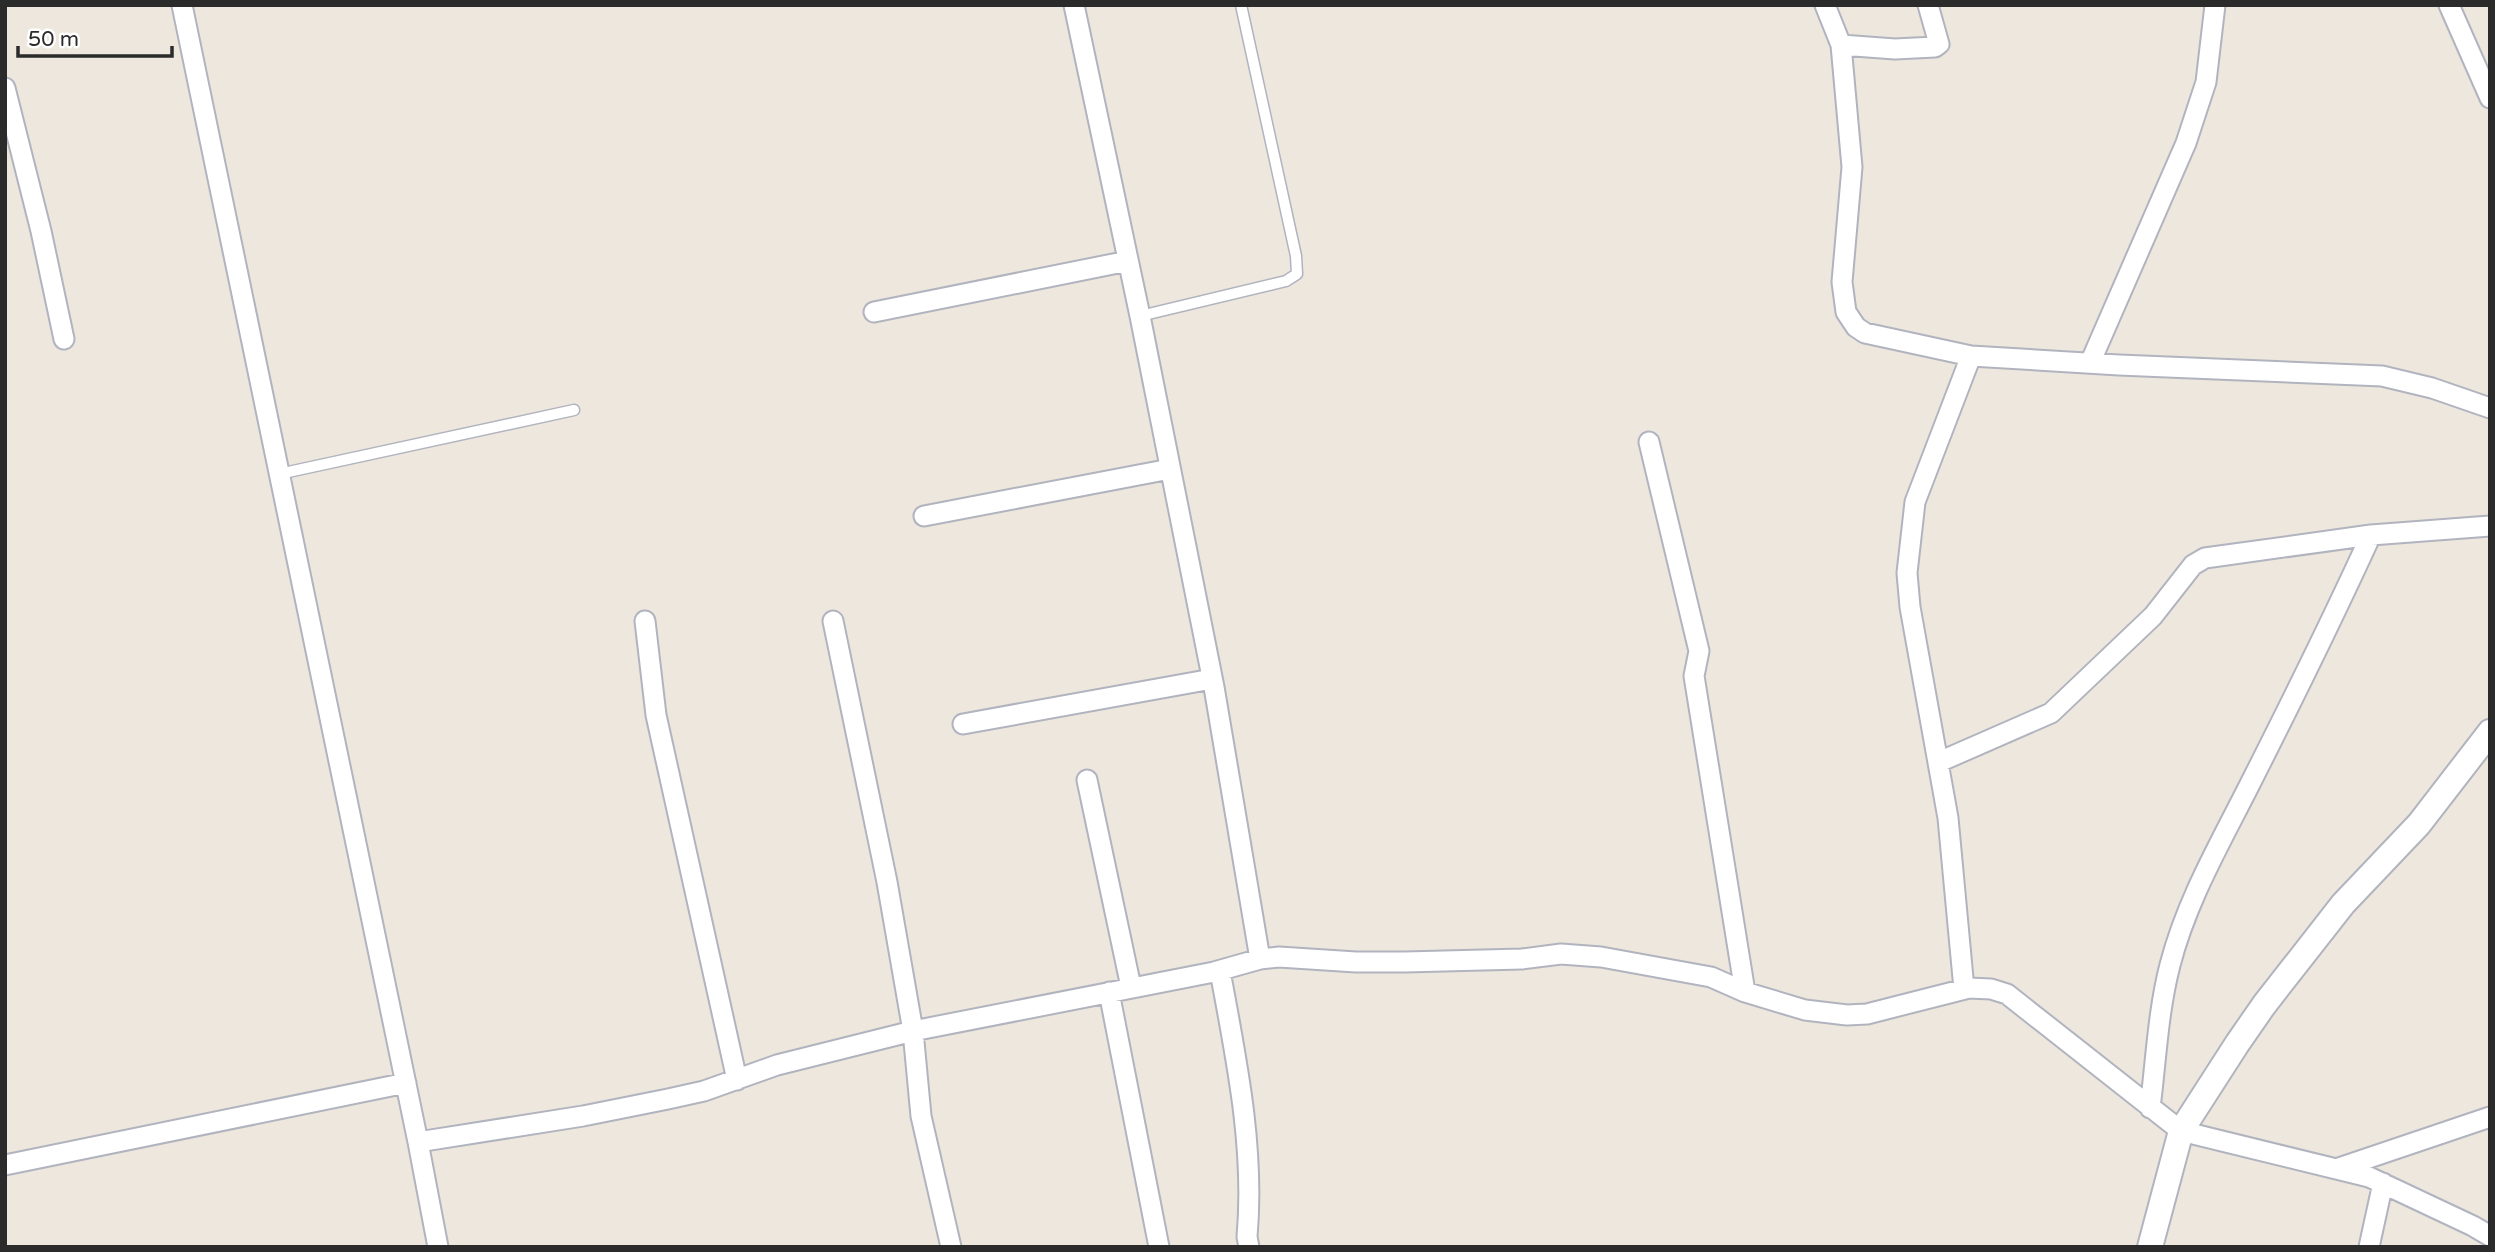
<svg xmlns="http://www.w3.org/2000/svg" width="2495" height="1252" font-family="'Varela Round',sans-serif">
<rect width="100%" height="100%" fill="#ede7dd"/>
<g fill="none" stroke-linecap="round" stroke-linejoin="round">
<defs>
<path id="service" d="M1140,316L1286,281L1297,274L1296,256L1241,5
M279,474L574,410"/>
<path id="minor" d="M182,5L418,1142L438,1247
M1074,5L1140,316L1214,687L1260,959
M1825,5L1841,45L1852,167L1842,282L1846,312L1856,327L1865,333L1971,356L2119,365L2382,376L2432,388L2490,408
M2449,5L2490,98
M1841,45L1895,49L1935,47L1939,44L1928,5
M5,88L41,231L64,339
M874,312L1128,261
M2090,363L2186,143L2206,82L2215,5
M1649,442L1699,651L1694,676L1745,992
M924,516L1170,469
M645,621L656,715L737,1080
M833,621L887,882L913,1031L921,1116L951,1247
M963,724L1212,679
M1939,762L2051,713L2153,616L2193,565L2205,558L2371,535L2490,526
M1087,780L1131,987
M1220,971C1236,1058 1255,1147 1247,1237L1249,1247
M1964,989L1948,818L1910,607L1907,573L1915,502L1971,356
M1109,992L1159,1247
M2150,1108C2156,1061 2158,1011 2170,965C2187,899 2222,840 2252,780C2293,699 2333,618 2371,535
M418,1142L583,1116L668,1099L704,1091L777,1065L913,1031L1214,972L1260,959L1279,957L1356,962H1405L1522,959L1561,954L1601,957L1711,977L1745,992L1805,1010L1847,1015L1867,1014L1969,988L1991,989L2007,994L2026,1009L2181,1131L2369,1177L2473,1226L2490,1236
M5,1165L406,1083
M2336,1169L2490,1117
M2369,1247L2383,1183"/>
<path id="tertiary" d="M2150,1247L2181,1131L2237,1044L2264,1005L2343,904L2419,824L2490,732"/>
</defs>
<use href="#service" stroke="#b1b4bf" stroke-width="13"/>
<use href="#minor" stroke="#b1b4bf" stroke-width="23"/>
<use href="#tertiary" stroke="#b1b4bf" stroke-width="28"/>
<use href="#service" stroke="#fff" stroke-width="10"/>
<use href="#minor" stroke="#fff" stroke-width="19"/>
<use href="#tertiary" stroke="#fff" stroke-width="24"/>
</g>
<rect width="2495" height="1252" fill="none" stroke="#2b2b2b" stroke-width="14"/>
<path d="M18 46v10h154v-10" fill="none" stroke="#2b2b2b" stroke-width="3.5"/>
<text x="28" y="46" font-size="21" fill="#2b2b2b" stroke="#ffffff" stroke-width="5" paint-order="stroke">50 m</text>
</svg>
